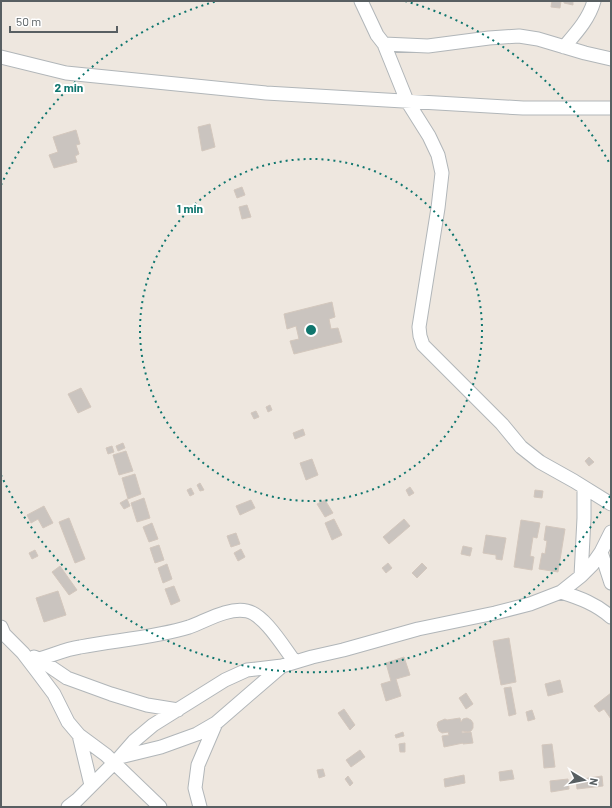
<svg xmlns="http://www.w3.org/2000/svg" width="612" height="808" font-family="Barlow,sans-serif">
<rect width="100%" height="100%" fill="#eee7df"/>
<path fill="#cac4bf" stroke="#d3c7bd" d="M552,1H561L560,8L551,7Z
M564,1H573V5L564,3Z
M210,124L215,147L202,151L198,127Z
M76,130L80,144L76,145L79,154L75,156L77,162L54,168L49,155L58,152L53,137Z
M242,187L245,195L237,198L234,190Z
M247,205L251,217L242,219L239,207Z
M332,302L335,317L329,319L331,329L338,328L342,342L294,354L290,341L299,339L296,326L287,329L284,314Z
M81,388L91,407L78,413L68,394Z
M270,405L272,410L268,412L266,407Z
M256,411L259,417L254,419L251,413Z
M303,429L305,435L295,439L293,433Z
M123,443L125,448L118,451L116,446Z
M112,446L114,452L108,454L106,448Z
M126,451L133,471L119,475L113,455Z
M589,457L594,462L589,466L585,461Z
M312,459L318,475L306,480L300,463Z
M135,474L141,494L128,499L122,478Z
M200,483L204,490L200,491L197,485Z
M410,487L414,493L409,496L406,490Z
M191,488L194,494L190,496L187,490Z
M535,490L543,491L542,498L534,497Z
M144,498L150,518L137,522L131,503Z
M127,499L130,506L124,509L120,503Z
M251,500L255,508L240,515L236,506Z
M325,500L333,513L325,517L317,504Z
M44,506L53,523L43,528L38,519L31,523L27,515Z
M69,518L85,559L75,563L59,522Z
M334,519L342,535L332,540L325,523Z
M404,519L410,526L389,544L383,537Z
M521,520L540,523L537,538L533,537L530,556L534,557L532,570L514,567Z
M152,523L158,539L149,542L143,527Z
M546,526L565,529L558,572L539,569L542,553L545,554L547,541L544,540Z
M236,533L240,544L231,547L227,536Z
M486,535L506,538L502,560L496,559V555L483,553Z
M159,545L164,560L155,563L150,548Z
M463,546L472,548L470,556L461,554Z
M241,549L245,557L238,561L234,553Z
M35,550L38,556L32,559L29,553Z
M388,563L392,568L386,573L382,568Z
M422,563L427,568L417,578L412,573Z
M167,564L172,579L163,583L158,568Z
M60,566L77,590L69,595L52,572Z
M174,586L180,601L171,605L165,589Z
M58,591L66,615L44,622L36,598Z
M509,638L516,682L501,685L493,641Z
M404,657L410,675L396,679L401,696L386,701L381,684L391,681L386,663Z
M560,680L563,692L548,696L545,684Z
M511,687L516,714L509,716L504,688Z
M466,693L473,704L466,709L459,698Z
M611,693V719L604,709L599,712L594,706Z
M344,709L355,725L350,730L338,713Z
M532,710L535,719L528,721L526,712Z
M460,718L461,722L463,719L467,718L471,720L473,723V728L471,731L468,732L462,731V733L471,732L473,743L463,744V743L444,747L442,736L449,735L448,732L442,733L439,731L437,725L438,722L445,719L447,720Z
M403,732L404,736L396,738L395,735Z
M405,743V752H400L399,744Z
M552,744L555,767L544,768L542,745Z
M360,750L365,757L351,767L346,760Z
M323,769L325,776L319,778L317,770Z
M512,770L514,779L500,781L499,772Z
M464,775L465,783L445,787L444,779Z
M348,776L353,783L350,786L345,779Z
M602,776L603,786L577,789L576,780Z
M568,779L569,789L551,792L550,781Z"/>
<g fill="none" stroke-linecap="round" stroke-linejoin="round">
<defs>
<path id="minor" d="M361,1L377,35L384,44L407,101L429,136L438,155L442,173L438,208L419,327L420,336L423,345L502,424L521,447L540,462L574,481L611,504
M384,44L428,46L489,38L519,36L538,39L585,53L611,59
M564,47C576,33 589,19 594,1
M1,57L66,73L266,93L523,108H611
M601,552L611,583
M581,576L584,518V488
M561,592C580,598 596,604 611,617
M1,627L4,634L23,653L39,674L54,694L68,722L79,735L106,755L160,807
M34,657L39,659L67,678L111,694L147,705L178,710
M39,659C53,655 66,649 80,647C116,640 154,638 189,627C206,621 228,607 247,611C265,615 284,648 295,662
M79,735L91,785
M120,757L134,741L153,725L225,680L247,670L282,666
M68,807L77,800L120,757L161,747L197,734L216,723L282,666L312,657L343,650L418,629L495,613L530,604L561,592L581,576L592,565L601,552L611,532
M200,807L195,788L198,765L216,723"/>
</defs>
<use href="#minor" stroke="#b1b6b9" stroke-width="15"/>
<use href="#minor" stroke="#fff" stroke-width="13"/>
</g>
<g fill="none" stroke="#0f766e" stroke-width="2" stroke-dasharray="2 4">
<circle cx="311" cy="330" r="171"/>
<path d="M610 496A342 342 0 0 1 1 475M1 185A342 342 0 0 1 217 1M405 1A342 342 0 0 1 610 164"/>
</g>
<circle cx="311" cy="330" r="6" fill="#0f766e" stroke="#fff" stroke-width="2"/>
<g font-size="12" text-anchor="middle" font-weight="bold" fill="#0f766e" stroke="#fff" stroke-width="4" stroke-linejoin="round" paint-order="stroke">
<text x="69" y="92">2 min</text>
<text x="190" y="213">1 min</text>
</g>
<rect width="612" height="808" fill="none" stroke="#585f62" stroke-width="4"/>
<g transform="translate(584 780) rotate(100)" stroke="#ffffff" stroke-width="3" paint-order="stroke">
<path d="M0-3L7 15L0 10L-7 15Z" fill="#585f62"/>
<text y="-6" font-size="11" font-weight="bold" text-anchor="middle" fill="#585f62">N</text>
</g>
<path d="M10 26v6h107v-6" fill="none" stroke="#585f62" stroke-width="2"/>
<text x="16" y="26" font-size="12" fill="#585f62" stroke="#ffffff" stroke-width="3" paint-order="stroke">50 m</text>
</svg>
